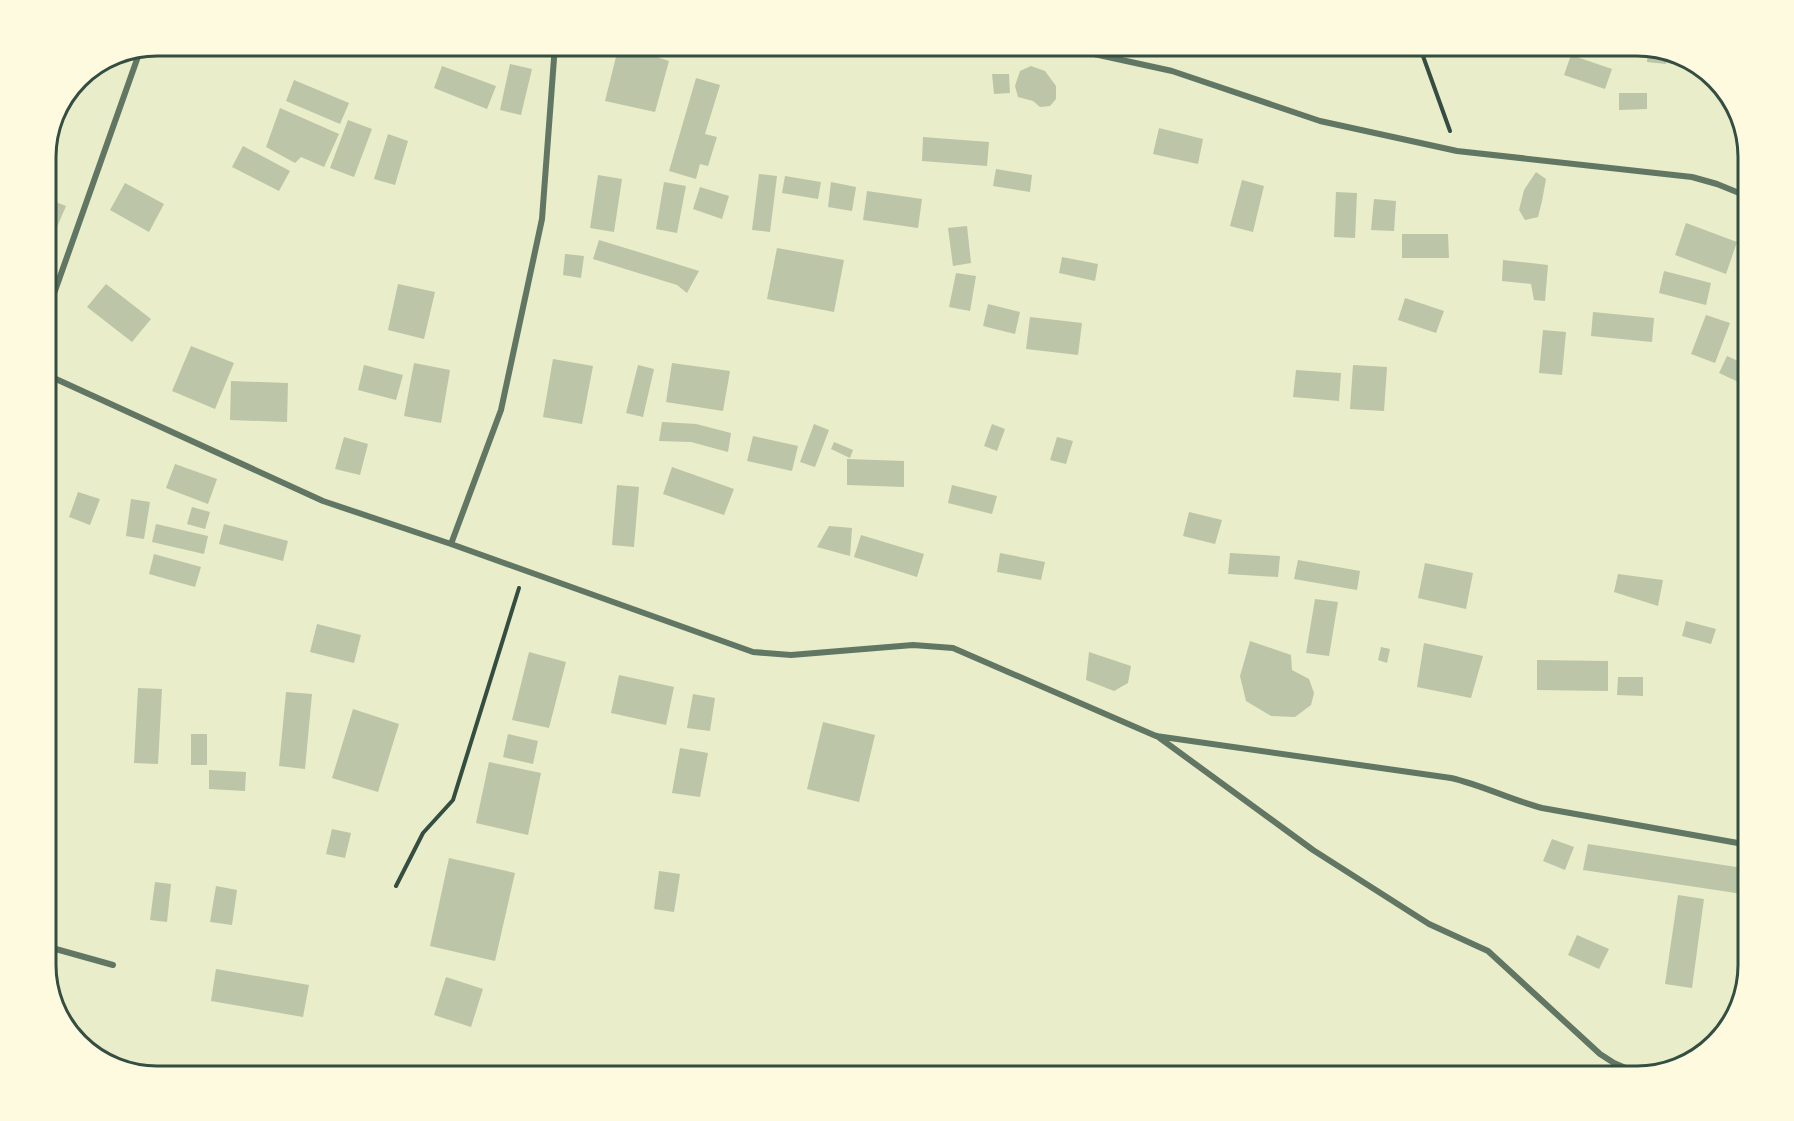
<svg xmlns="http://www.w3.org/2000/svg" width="1794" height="1121" font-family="'Exo 2',sans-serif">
<rect width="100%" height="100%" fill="#e9edc9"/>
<path fill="#bcc5a7" d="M339,45H369L363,57Z
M619,45H655L654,56L669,61L655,112L605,101Z
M1340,45H1358L1360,48L1347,56Z
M1648,48L1667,53L1666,64L1647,62Z
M1571,55L1612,69L1605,89L1564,75Z
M510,64L532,69L521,115L500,110Z
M442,66L496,86L487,109L434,88Z
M1031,66L1045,71L1056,86V99L1050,106L1040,107L1033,101L1018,97L1015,86L1020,71Z
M992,74H1009L1010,93L994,94Z
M696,78L720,85L705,134L717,137L708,166L700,164L696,179L669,171Z
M294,80L349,103L340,124L286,101Z
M1619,93H1647V109L1619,110Z
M280,108L339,134L324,167L301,157L295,163L266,147Z
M348,120L372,129L354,177L330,168Z
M1159,128L1203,139L1198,164L1153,154Z
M388,134L408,141L395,185L374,179Z
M923,137L989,142L987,166L922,161Z
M243,146L290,171L279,191L232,167Z
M996,169L1032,175L1030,192L993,186Z
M1536,172L1546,179L1542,201L1538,217L1525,220L1519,210L1524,190Z
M759,174L777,176L770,232L752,230Z
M598,175L622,179L614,232L590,228Z
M785,176L821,182L818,199L782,193Z
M1242,180L1264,186L1253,232L1230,226Z
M664,182L686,186L677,233L656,229Z
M831,182L856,187L852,211L828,207Z
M125,183L164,204L149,232L110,210Z
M700,187L729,196L722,219L693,209Z
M867,191L922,199L918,228L863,220Z
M1336,192L1357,193L1355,238L1334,237Z
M45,198L66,206L45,255Z
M1374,199L1396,201L1394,231L1371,230Z
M1686,223L1737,242L1726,274L1675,255Z
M967,226L971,263L953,266L948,228Z
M1402,234H1448L1449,258H1402Z
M599,240L645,254L699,271L687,293L677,285L593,259Z
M777,248L844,260L834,312L767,299Z
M565,254L584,256L581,278L563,275Z
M1062,257L1098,264L1095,281L1059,273Z
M1503,260L1548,265L1545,301L1534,300L1531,284L1502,281Z
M1664,271L1711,283L1706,305L1659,293Z
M956,273L976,276L970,311L949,307Z
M106,284L151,319L132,342L87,307Z
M398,284L435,292L424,339L388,330Z
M1405,298L1444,311L1436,333L1398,320Z
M988,304L1020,312L1015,334L983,326Z
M1593,312L1654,318L1652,342L1591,336Z
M1706,315L1730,323L1715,363L1691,354Z
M1030,317L1082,323L1078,355L1026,349Z
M1543,330L1566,332L1562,375L1539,373Z
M191,346L234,363L215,409L172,391Z
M1727,356L1749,366V377L1745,385L1719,373Z
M553,359L593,366L582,424L543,417Z
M414,363L450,370L441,423L404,416Z
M672,363L730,371L723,411L666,402Z
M364,365L403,375L396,400L358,390Z
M638,365L654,369L643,417L626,413Z
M1353,365L1387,367L1384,411L1350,409Z
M1296,370L1341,373L1339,401L1293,397Z
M231,381L288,383L287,422L230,420Z
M662,422L696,424L731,433L728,452L691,442L659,441Z
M814,424L829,430L815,467L800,462Z
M992,424L1005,429L997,451L984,446Z
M753,436L798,446L792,471L747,461Z
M344,437L368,444L360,475L335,469Z
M1057,437L1073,441L1066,464L1050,460Z
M834,442L853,450L850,458L831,449Z
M847,459L904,461V487L847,485Z
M175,464L217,479L208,504L166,488Z
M672,467L734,489L724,515L663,494Z
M617,485L639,487L634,547L612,545Z
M952,485L997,496L992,514L948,503Z
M78,492L100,499L90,525L69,517Z
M131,499L150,502L144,539L126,536Z
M192,507L210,512L205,529L187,524Z
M1189,512L1222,520L1215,544L1183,536Z
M156,524L208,536L204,554L152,542Z
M224,524L288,541L283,561L219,544Z
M829,526L852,528L850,556L817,547Z
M861,535L924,554L917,577L854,557Z
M1000,553L1045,562L1041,580L997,572Z
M1230,553L1280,556L1278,577L1228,574Z
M154,554L201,567L195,587L149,574Z
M1298,560L1360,571L1357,590L1294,579Z
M1425,563L1473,573L1466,609L1418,598Z
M1618,574L1663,580L1658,606L1614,592Z
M1315,599L1338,602L1329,656L1306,653Z
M1686,621L1716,629L1711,644L1682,636Z
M317,624L361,635L354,663L310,652Z
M1250,641L1291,655L1292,670L1309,679L1314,693L1311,705L1295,717L1271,716L1246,701L1240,676Z
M1424,643L1483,656L1471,698L1417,687Z
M1381,647L1390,649L1387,663L1378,660Z
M529,652L566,662L549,728L512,720Z
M1089,652L1131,666L1128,683L1114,691L1086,680Z
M1537,660L1608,661V691L1537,690Z
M619,675L674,687L666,725L611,713Z
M1618,677H1643V696L1617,695Z
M138,688L162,689L158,764L134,763Z
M286,692L312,694L305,769L279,766Z
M693,694L715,698L710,731L687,728Z
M353,709L399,724L378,792L332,778Z
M823,722L875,735L859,802L807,789Z
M191,734H207V765H191Z
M508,734L538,741L533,764L503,757Z
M680,748L708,753L700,797L672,793Z
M489,762L541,773L528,835L476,823Z
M209,770L246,772L245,791L209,789Z
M332,829L351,833L345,858L326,854Z
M1552,839L1574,847L1565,870L1543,861Z
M1588,844L1749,869V895L1583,870Z
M449,858L515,873L495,961L430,946Z
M659,871L680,874L674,912L654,909Z
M155,882L171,884L167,922L150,920Z
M216,886L237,890L232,925L210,922Z
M1678,895L1704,899L1692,988L1665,984Z
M1577,935L1609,949L1599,969L1568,955Z
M216,969L309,985L303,1017L211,1001Z
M446,977L483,989L471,1027L434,1015Z"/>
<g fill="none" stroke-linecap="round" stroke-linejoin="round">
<path stroke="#344e41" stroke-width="4" d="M1419,45L1450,131
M396,886L423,833L453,800L519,588"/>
<path stroke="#617663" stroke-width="6" d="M1053,45L1172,71L1320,121L1457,151L1692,177L1717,184L1749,197
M45,319L141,48
M45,374L323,501L451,544L501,410L542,219L555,45
M451,544L753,652L791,655L913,645L953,648L1156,736L1451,778C1482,785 1511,800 1542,808L1749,845
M1157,736L1313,850L1429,924L1488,951L1600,1054L1614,1063L1642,1075
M45,946L113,965"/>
</g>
<path d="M0 0H1794V1121H0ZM157 56H1637A101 101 0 0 1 1738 157V965A101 101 0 0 1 1637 1066H157A101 101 0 0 1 56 965V157A101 101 0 0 1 157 56Z" fill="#fefae0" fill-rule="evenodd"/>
<path fill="none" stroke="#344e41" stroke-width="3" d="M157 56H1637A101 101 0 0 1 1738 157V965A101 101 0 0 1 1637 1066H157A101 101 0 0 1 56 965V157A101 101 0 0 1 157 56Z"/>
</svg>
